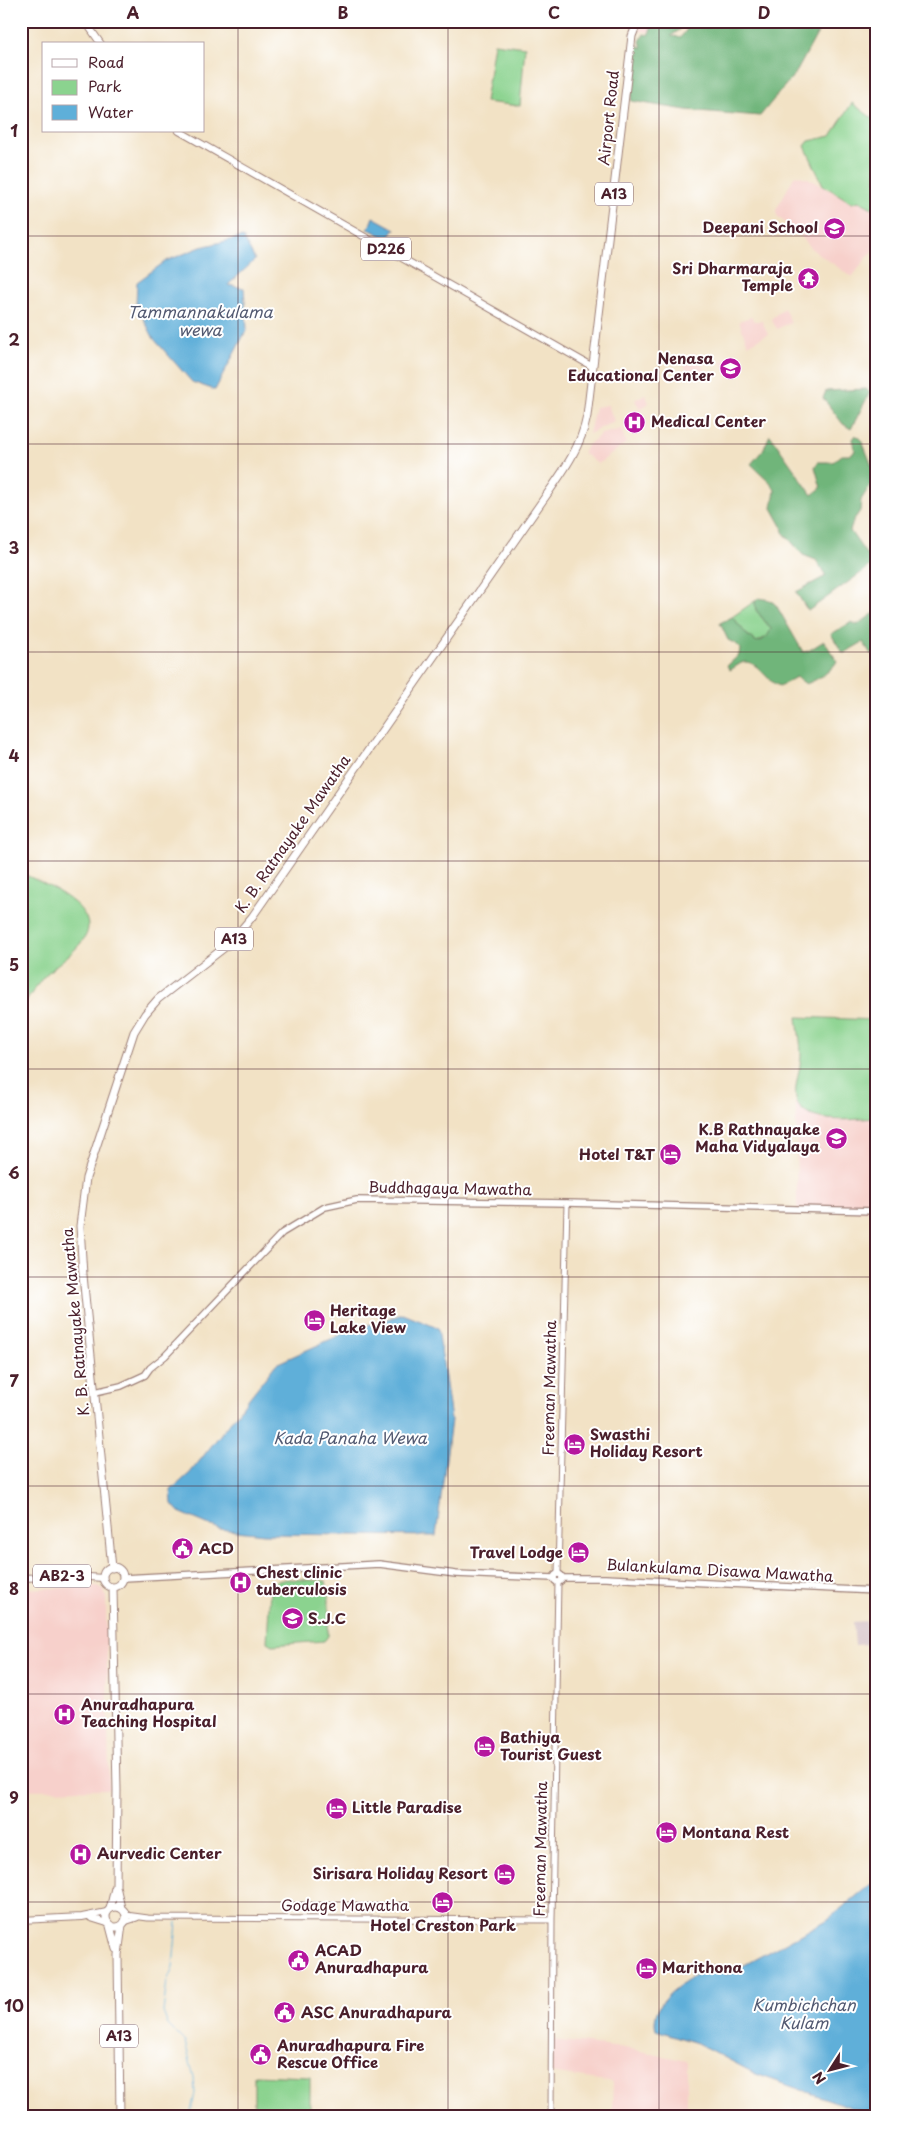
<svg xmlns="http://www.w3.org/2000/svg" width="897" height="2138" font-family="'Playpen Sans',sans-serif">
<rect width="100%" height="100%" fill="#fff"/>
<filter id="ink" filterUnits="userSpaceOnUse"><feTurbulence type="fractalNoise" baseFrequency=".02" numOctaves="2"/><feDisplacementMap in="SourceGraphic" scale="10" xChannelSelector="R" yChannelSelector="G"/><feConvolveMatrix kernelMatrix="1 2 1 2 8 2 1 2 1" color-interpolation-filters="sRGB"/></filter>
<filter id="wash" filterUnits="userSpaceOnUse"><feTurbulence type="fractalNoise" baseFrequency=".0096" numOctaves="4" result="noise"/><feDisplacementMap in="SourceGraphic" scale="20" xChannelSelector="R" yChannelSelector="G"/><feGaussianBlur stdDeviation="1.12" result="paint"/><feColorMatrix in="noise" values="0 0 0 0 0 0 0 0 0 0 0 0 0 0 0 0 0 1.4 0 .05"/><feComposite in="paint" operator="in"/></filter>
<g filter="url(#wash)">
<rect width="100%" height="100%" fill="#f2e2c5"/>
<path fill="#f7d0cb" d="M642,21H655L649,32L639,31Z
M795,175L808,178L852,203L859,201L876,210V246L852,277L813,250L799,234L777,216L776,210Z
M784,308L791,322L777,329L771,319Z
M751,317L754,321H762L768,334L748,345L739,321Z
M695,353L705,370L690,378L682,361L683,358Z
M729,358L738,374L732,378L721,362Z
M645,394L649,403L640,409L646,426L635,434L632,433L625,418L640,409L635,400Z
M608,405L614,421L589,434L595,407Z
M621,429L626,443L598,464L583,453L586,447L601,434Z
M796,1099L802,1110L842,1120L876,1118V1211L797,1209Z
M98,1587L103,1590L106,1596L109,1789L21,1790V1589Z
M552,2040L631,2049L687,2061V2113L612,2112L613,2082L551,2073Z"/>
<path fill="#d2bec2" d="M866,1621L868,1644L855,1645L853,1622Z"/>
<path fill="#8bd38f" stroke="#6a795d" d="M494,43L525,47L520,106L485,102Z
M852,103L876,121V210L859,201L852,203L823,185L805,146L809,141L831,136Z
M755,601L756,610L771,629L768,636L757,642L749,637L732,617Z
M21,873C43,883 106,909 83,940C72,956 53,965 41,980C34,989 28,999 21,1009V964L25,947L21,945Z
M797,1017L876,1020V1118C856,1119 800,1127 796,1098C794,1084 801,1069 801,1055C801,1043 798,1029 797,1017Z
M287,1579L326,1581L329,1598L328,1636L324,1641L272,1645L267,1642L270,1589L274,1582Z
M254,2075L310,2077V2117H254Z"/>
<path fill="#70b57a" stroke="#5d6a52" d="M655,21L669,23L692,21L671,36L681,37L693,21H824L797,71L760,116L686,110L631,101L637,45L642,48L640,41L644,34L648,35Z
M866,389L870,392L851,429L843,424L823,398L826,391Z
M770,435L812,495L821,488L815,467L818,462H833L842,455H849L855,451L853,439L856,435L862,441L876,476L861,500L860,511L853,521L850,531L871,561L872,565L808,611L796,592L826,576L816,560L803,555L783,532L782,526L772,508L775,490L770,482L751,464L763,450Z
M759,598L770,600L776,605L803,652L808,651L824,641L837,661C832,671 817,680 806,684L796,677L780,686C767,683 759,661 744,662C740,663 734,668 730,670L727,666L739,655L740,649L736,644L728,640L720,623L732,617L749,637L757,642C765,640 768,636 771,629L756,610L755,601Z
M876,612V654H871L863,642L844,653L842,652L831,634L852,622L857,625Z"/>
<path fill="#5eafd9" stroke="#546782" d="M373,217L395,229L388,239L367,228L370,225Z
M243,237L255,260L228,285L244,288L247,329L215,390L192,382L154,339L136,304L137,282L166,261L201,247Z
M403,1314L438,1328L451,1420L436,1536L264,1534L219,1529L179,1512L172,1504L171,1490L190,1473L276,1364L349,1331Z
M876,1880V2116L756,2074L697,2043L656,2030C648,1998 691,1979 712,1965L726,1975L827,1920Z"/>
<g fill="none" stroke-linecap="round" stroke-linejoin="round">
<path stroke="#5eafd9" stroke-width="1" d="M177,1922L173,1967L167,1981L163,2012L168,2025L185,2042L194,2078L195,2093L190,2117"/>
</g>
</g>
<g filter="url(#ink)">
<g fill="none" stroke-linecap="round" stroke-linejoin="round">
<defs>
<path id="tertiary" d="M558,1574L567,1203
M126,1915L148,1918L552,1920
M125,1922L137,1918
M551,2117L552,1920L558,1582"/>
<path id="secondary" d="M95,1392L121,1386L145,1375L150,1368L165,1356L282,1233L325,1207L357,1200L567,1203L876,1211
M554 1578a4 4 0 1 1 8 0a4 4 0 1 1-8 0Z
M124,1578L379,1564L456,1574L554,1578
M562,1578H605L876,1591"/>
<path id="primary" d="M85,21L101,44
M179,131L593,367
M21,1578L75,1576L103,1578
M91,1918L107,1923
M21,1920L82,1917L107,1912"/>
<path id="trunk" d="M103 1577a10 10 0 1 1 20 0a10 10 0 1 1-20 0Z
M112,1568L83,1275L80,1226L86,1178L134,1032L145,1014L158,999L229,944L252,917L543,500C562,473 581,448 587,416L632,36L638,21
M113,1588L117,1790L116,1886L121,1908
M106 1917a10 10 0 1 1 20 0a10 10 0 1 1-20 0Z
M110,1909L115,1888
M110,1926L116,1949
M120,2117L118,1955L122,1925"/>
</defs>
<use href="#tertiary" stroke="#9e8078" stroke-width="7"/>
<use href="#secondary" stroke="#9e8078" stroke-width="8"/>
<use href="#primary" stroke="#9e8078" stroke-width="8"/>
<use href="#trunk" stroke="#9e8078" stroke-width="9"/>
<use href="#tertiary" stroke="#fff" stroke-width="5"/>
<use href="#secondary" stroke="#fff" stroke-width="5.5"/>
<use href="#primary" stroke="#fff" stroke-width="6"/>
<use href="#trunk" stroke="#fff" stroke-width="7"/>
</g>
</g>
<path fill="none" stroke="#4a1f2b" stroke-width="1" stroke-opacity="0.55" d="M238,21V2117M448,21V2117M659,21V2117M21,236H876M21,444H876M21,652H876M21,861H876M21,1069H876M21,1277H876M21,1486H876M21,1694H876M21,1902H876"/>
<defs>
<symbol id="school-disc" viewBox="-11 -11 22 22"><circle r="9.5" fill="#b5179e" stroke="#fff"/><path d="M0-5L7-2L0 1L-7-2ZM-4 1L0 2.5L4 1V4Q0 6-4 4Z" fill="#fff"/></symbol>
<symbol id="temple-disc" viewBox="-11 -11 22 22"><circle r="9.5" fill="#b5179e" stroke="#fff"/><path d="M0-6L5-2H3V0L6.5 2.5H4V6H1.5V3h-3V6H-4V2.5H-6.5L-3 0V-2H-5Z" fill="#fff"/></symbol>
<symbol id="university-disc" viewBox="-11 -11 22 22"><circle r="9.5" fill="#b5179e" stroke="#fff"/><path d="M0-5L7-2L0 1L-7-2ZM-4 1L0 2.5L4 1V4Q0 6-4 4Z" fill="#fff"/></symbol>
<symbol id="hospital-disc" viewBox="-11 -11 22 22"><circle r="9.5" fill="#b5179e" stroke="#fff"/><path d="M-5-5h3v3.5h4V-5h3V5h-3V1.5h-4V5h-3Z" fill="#fff"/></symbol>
<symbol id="hotel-disc" viewBox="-11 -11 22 22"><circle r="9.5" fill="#b5179e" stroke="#fff"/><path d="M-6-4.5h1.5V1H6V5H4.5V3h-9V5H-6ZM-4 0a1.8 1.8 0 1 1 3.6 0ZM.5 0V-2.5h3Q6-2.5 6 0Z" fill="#fff"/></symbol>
<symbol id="civic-disc" viewBox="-11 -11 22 22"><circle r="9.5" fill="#b5179e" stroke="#fff"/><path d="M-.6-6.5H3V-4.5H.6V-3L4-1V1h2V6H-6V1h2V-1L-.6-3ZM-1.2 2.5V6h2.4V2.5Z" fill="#fff"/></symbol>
</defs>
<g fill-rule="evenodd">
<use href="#school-disc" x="822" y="216" width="25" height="25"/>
<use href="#temple-disc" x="796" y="266" width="25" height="25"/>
<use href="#university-disc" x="718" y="356" width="25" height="25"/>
<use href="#hospital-disc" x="622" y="410" width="25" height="25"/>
<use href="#school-disc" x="824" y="1126" width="25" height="25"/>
<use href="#hotel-disc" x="658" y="1142" width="25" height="25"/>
<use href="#hotel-disc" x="302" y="1308" width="25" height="25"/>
<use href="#hotel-disc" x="562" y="1432" width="25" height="25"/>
<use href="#civic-disc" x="170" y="1536" width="25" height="25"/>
<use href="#hotel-disc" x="566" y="1540" width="25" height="25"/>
<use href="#hospital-disc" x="228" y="1570" width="25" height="25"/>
<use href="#school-disc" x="280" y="1606" width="25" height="25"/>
<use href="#hospital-disc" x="52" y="1702" width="25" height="25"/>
<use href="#hotel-disc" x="472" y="1734" width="25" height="25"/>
<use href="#hotel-disc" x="324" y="1796" width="25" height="25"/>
<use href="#hotel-disc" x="654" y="1820" width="25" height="25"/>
<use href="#hospital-disc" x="68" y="1842" width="25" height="25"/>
<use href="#hotel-disc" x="492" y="1862" width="25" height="25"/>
<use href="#hotel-disc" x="430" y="1890" width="25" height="25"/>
<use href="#civic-disc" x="286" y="1948" width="25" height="25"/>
<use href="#hotel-disc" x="634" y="1956" width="25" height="25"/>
<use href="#civic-disc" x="272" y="2000" width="25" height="25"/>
<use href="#civic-disc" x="248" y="2042" width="25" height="25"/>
</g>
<g text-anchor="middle" stroke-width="4" stroke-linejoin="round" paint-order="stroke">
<g fill="#fff" stroke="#80626b" stroke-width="1">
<rect x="595" y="182.5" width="38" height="23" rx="4"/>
<rect x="361" y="237.5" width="50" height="23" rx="4"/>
<rect x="215" y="927.5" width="38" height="23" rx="4"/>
<rect x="33" y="1564.5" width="58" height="23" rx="4"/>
<rect x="100" y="2024.5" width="38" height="23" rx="4"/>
</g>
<g font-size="14" font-weight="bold" fill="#4a1f2b">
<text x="614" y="199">A13</text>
<text x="386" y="254">D226</text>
<text x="234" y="944">A13</text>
<text x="62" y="1581">AB2-3</text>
<text x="119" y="2041">A13</text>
</g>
<g font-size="15" fill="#4a1f2b" stroke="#fff">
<text transform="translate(609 118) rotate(-84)" y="5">Airport Road</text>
<text transform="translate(293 834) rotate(-55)" y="5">K. B. Ratnayake Mawatha</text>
<text transform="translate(450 1189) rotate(1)" y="5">Buddhagaya Mawatha</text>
<text transform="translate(76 1322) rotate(-95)" y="5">K. B. Ratnayake Mawatha</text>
<text transform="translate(550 1388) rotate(-89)" y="5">Freeman Mawatha</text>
<text transform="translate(720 1571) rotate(3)" y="5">Bulankulama Disawa Mawatha</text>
<text transform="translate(541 1849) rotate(-89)" y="5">Freeman Mawatha</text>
<text x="345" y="1911">Godage Mawatha</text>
</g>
<g font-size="15" font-weight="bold" fill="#4a1f2b" stroke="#fff" text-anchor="start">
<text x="818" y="233" text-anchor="end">Deepani School</text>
<text x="793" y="274" text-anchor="end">Sri Dharmaraja<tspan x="793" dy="17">Temple</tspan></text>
<text x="714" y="364" text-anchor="end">Nenasa<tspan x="714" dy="17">Educational Center</tspan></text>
<text x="651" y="427">Medical Center</text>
<text x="820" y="1135" text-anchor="end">K.B Rathnayake<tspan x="820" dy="17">Maha Vidyalaya</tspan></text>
<text x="655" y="1160" text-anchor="end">Hotel T&amp;T</text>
<text x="330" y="1316">Heritage<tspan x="330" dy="17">Lake View</tspan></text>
<text x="590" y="1440">Swasthi<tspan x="590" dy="17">Holiday Resort</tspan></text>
<text x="199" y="1554">ACD</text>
<text x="563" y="1558" text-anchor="end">Travel Lodge</text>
<text x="256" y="1578">Chest clinic<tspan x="256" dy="17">tuberculosis</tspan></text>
<text x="308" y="1624">S.J.C</text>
<text x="81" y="1710">Anuradhapura<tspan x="81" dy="17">Teaching Hospital</tspan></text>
<text x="500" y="1743">Bathiya<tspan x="500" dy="17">Tourist Guest</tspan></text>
<text x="352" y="1813">Little Paradise</text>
<text x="682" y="1838">Montana Rest</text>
<text x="97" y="1859">Aurvedic Center</text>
<text x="488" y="1879" text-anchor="end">Sirisara Holiday Resort</text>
<text x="443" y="1931" text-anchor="middle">Hotel Creston Park</text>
<text x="315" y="1956">ACAD<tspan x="315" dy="17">Anuradhapura</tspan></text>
<text x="662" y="1973">Marithona</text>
<text x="301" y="2018">ASC Anuradhapura</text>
<text x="277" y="2051">Anuradhapura Fire<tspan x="277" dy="17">Rescue Office</tspan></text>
</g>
<g font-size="16" font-style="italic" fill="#525971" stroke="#fff">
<text x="200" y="318">Tammannakulama<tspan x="200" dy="18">wewa</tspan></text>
<text x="350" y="1444">Kada Panaha Wewa</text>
<text x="804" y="2011">Kumbichchan<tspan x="804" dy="18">Kulam</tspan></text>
</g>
</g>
<rect width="897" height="2138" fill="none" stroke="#fff" stroke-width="55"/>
<rect x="42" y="42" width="162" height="90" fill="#ffffff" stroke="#b7a5aa"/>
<rect x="52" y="59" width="25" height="8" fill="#ffffff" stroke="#b7a5aa"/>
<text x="88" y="68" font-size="15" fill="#4a1f2b">Road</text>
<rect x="52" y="80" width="25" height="15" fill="#8bd38f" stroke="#b7a5aa"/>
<text x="88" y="92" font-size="15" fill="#4a1f2b">Park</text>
<rect x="52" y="105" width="25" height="15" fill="#5eafd9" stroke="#b7a5aa"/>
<text x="88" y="118" font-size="15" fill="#4a1f2b">Water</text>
<g transform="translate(830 2070) rotate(234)" stroke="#ffffff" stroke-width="4" paint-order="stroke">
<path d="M0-4L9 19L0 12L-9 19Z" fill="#4a1f2b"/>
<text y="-8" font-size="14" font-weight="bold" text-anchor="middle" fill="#4a1f2b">N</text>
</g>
<rect x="28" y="28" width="842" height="2082" fill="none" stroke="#4a1f2b" stroke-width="2"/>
<g font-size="16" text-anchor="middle" font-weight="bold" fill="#4a1f2b">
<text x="133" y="19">A</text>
<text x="343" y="19">B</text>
<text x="554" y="19">C</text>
<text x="764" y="19">D</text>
<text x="14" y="137">1</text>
<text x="14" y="346">2</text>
<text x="14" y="554">3</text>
<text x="14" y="762">4</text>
<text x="14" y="971">5</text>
<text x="14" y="1179">6</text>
<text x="14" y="1387">7</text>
<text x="14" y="1595">8</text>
<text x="14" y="1804">9</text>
<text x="14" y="2012">10</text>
</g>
</svg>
